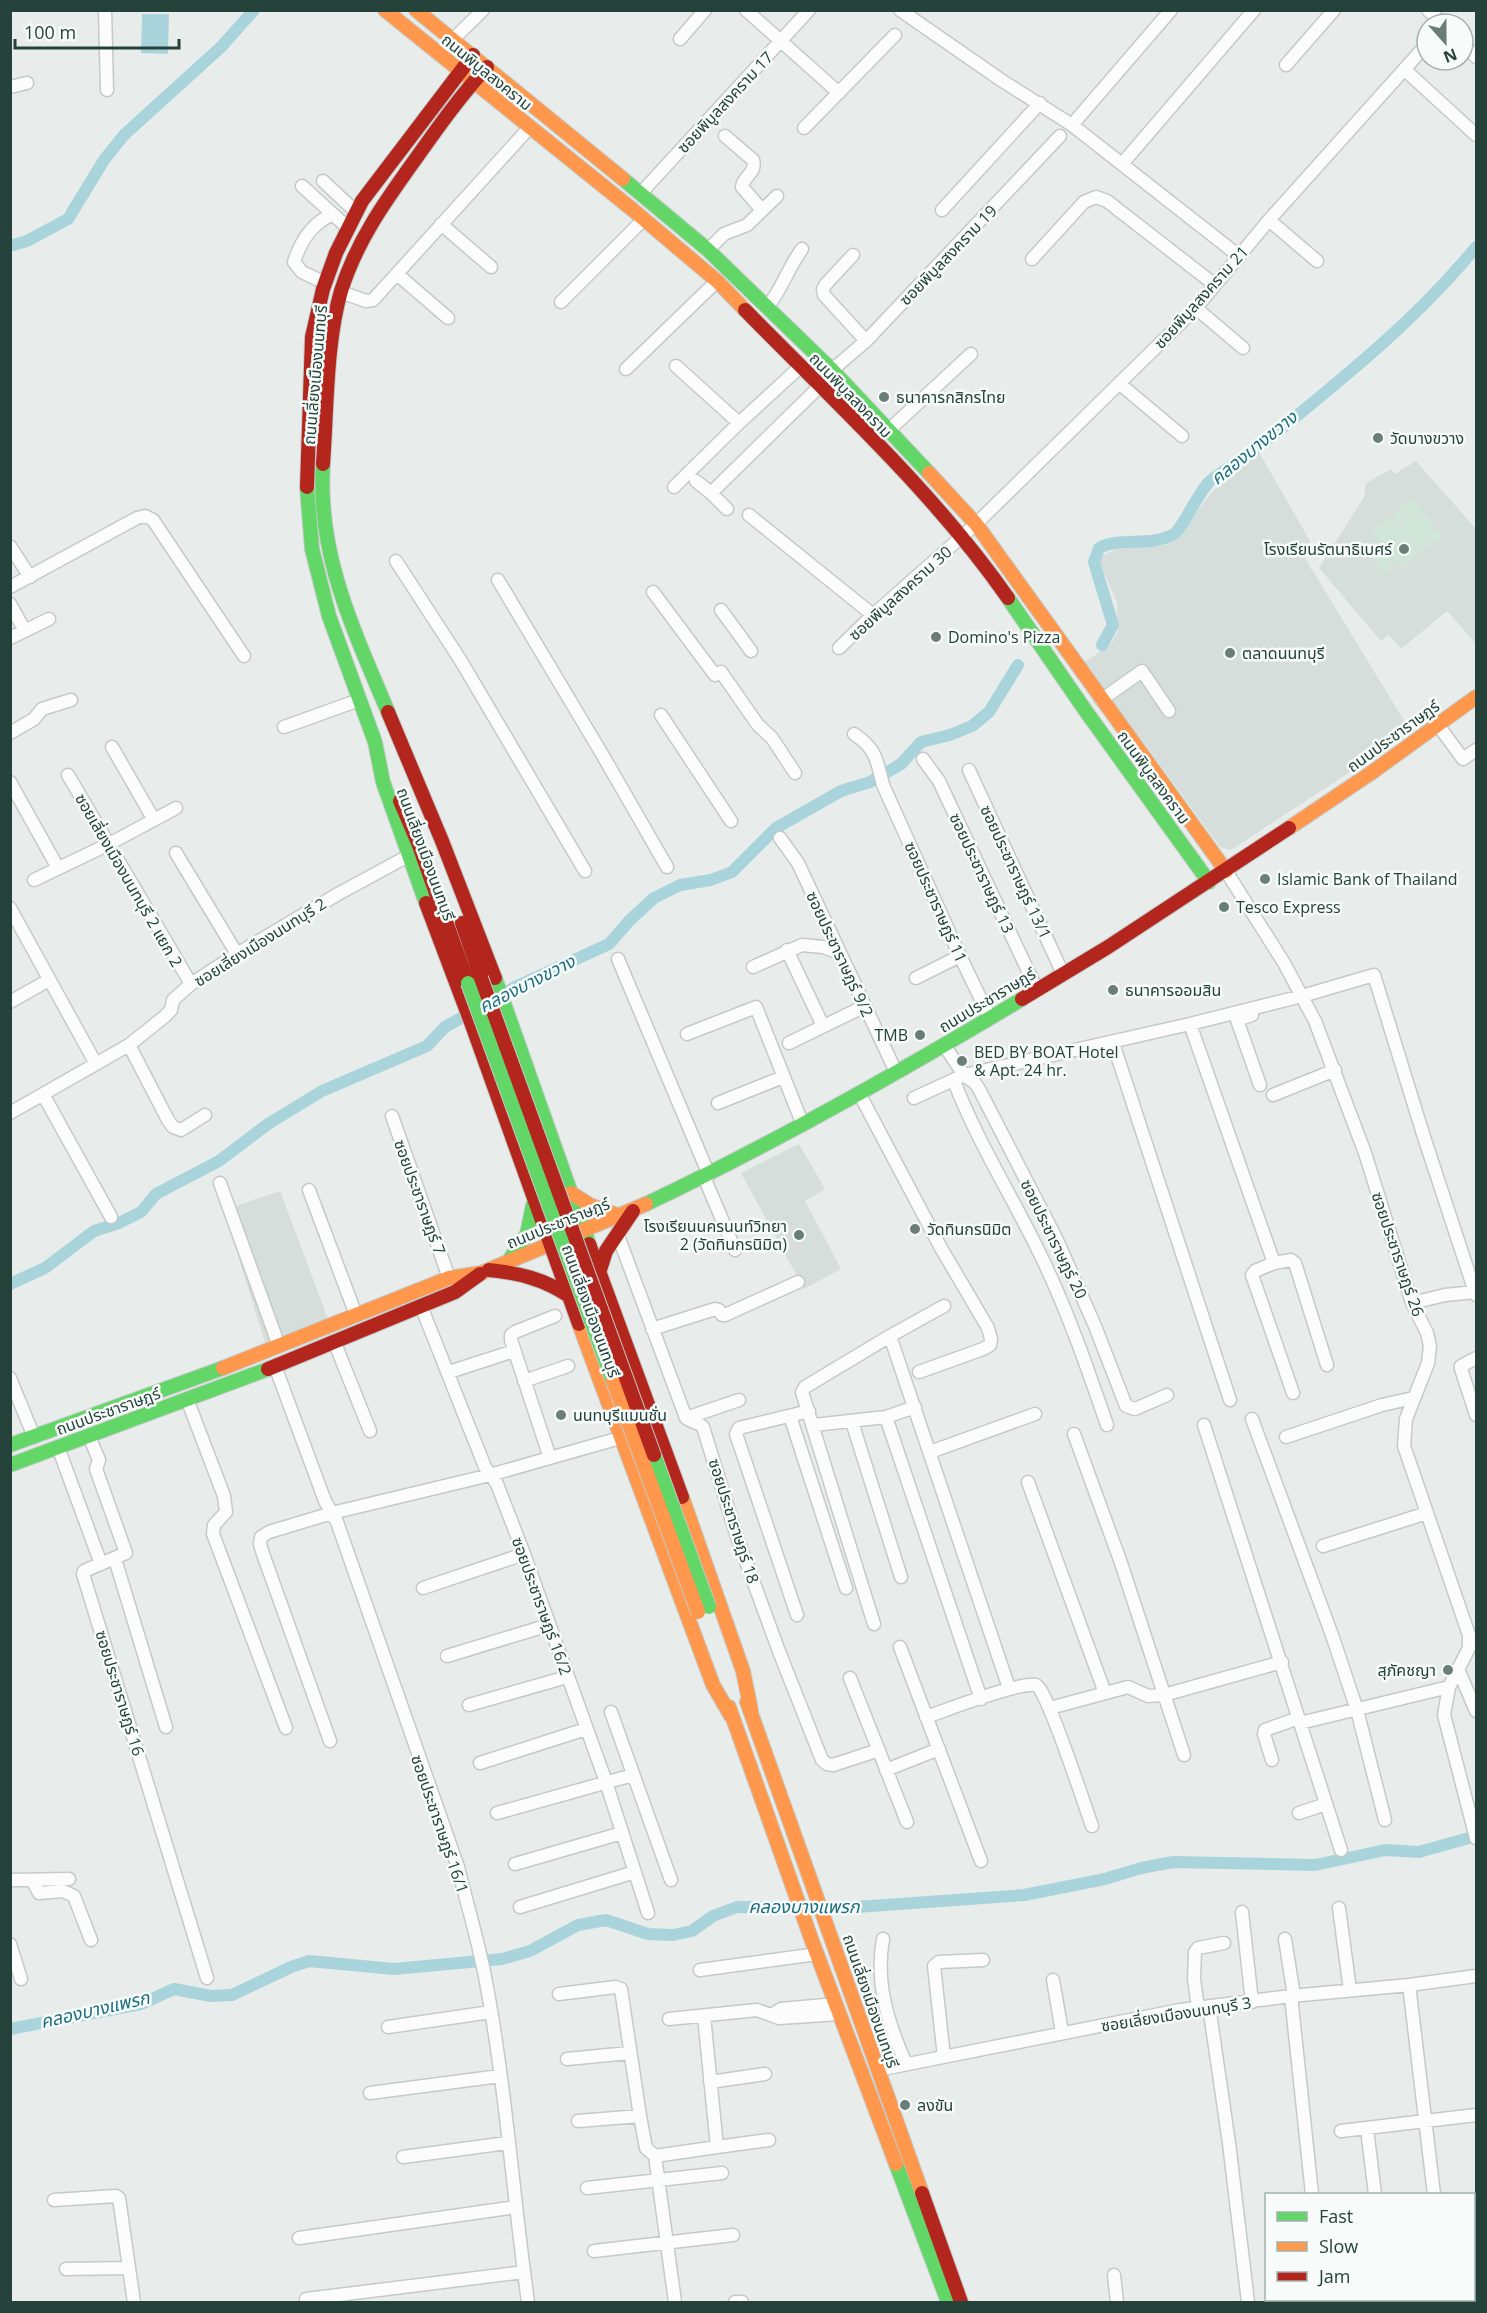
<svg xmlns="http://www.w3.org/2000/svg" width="1487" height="2313" font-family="'Open Sans','Noto Sans Thai',sans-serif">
<rect width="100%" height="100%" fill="#e8edeb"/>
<path fill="#d6dedb" d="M1259,452L1310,541L1305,558L1411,732L1231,850L1220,847L1085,662L1110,645L1118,631L1117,603L1100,563L1102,556L1116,549L1165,545L1177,538L1211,493Z
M1416,461L1476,529V639L1474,642L1447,611L1401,649L1389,635L1381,641L1319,568L1364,497L1366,483L1391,469L1395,474Z
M799,1144L825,1189L805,1201L841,1269L804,1289L741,1173Z
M280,1191L328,1319L266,1346L224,1210Z"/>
<path fill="#d1e6d8" d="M1413,499L1442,536L1422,552L1393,514Z
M1392,516L1421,553L1401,568L1372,531Z
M1377,541L1396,565L1384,574L1365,550Z"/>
<path fill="#a9d4db" d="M142,14H169L168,54L141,53Z"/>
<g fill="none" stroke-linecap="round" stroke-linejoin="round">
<path stroke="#a9d4db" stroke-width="12" d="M10,246L27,241L68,219L104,160L124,135L221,47L254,10
M1102,645L1113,625L1094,562L1099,548C1122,536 1149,548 1174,534C1181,530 1199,492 1209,482C1217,475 1227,469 1236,463C1249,454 1262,443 1276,433C1347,375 1418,318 1476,247
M495,999L515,987L609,944L630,920L654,898L680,885L711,880L732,872L776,828L841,791L870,782L901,764L921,742L950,735L972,726L989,712L1018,665
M10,1284L45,1268L94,1231L119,1223L141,1212L156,1194L219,1161L268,1124L322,1091L427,1046L445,1027L475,1010
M10,2029L141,2004L174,1989L211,1996L232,1995L291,1967L309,1961L394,1969L502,1959L530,1951L578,1925L606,1920L648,1934L673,1935L692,1931L713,1916L737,1907L843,1908L1024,1895L1105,1879L1141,1868L1173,1862L1315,1865L1385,1850L1419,1852L1476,1836"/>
<defs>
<path id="street" d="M105,10L107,90
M746,10L839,93
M900,10L1001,80L1072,125L1239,256
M1428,10L1443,24
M680,39L705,10
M1463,44L1476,57
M438,54L483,10
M1286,65L1334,10
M1405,70L1476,135
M10,87L27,83
M1072,125L1171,10
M804,128L895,35
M725,136L753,160C757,173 743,176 742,187L762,210
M1122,164L1254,10
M323,181L356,212
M302,186L348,228
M641,193L809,10
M942,210L1040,103
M1269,220L1317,261
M441,224L491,267
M708,250L724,234L747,225L777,196
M853,255L826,284L823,289L824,295L866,341
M1032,259L1084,202L1096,197L1107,201L1215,285
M397,274L448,318
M325,283L302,272L294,262C301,240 312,223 333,214
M341,292L366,301L373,300L530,127
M561,302L644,219
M768,306C782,289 788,268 802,249
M1196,308L1243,348
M676,366L739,423L800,367
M626,369L717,281
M832,370L866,341L1060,136
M1120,384L1182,436
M889,430L971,354
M696,481L711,493
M674,487L739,423
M727,509L711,493L820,386
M749,515L873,615
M10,546L30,577
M396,561L461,661L585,871
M498,580L602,754L667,867
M10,587L137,518L145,516L153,520L244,656
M653,592L715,675
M10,604L25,631
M721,610L751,651
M10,638L49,619
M839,648L873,615L976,524L1196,308L1269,220L1427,44
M721,672L758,725L772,738L795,773
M1101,700L1142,671L1169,711
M661,715L731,821
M1438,725L1463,759L1476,750
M284,727L359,700
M10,733L34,719L42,709L71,700
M854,734C876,748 877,761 883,785L960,956L990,1018
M112,747L154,820
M923,759L939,781L1037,990
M969,770L1063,974
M68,775L191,984
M10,782L58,868
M780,838L798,863L896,1072
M176,853L237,954
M1226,871L1284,963L1315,1021L1365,1153L1412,1303L1427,1333L1430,1346L1428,1363L1406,1419L1404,1446L1469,1635V1648L1449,1687L1444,1715L1476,1838
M34,880L109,844L176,808
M10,908L96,1064
M787,950L823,1026
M618,959L709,1175
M753,967L802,945L823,947L840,953
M916,978L960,956
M10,1002L49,980
M1252,1015L1237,1020L1260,1085
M1190,1024L1274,1263L1255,1271L1252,1275L1293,1393
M687,1034L756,1007L803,1125
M789,1043L865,1006
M1113,1043L1230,1400
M129,1045L168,1120L173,1127L181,1130L205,1115
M944,1045L964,1075L974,1082L979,1089L1057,1240L1095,1326L1126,1406L1135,1409L1167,1395
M954,1081C977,1141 1012,1196 1040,1254C1067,1309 1087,1367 1107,1425
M859,1093L941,1248L988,1328L991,1339L990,1345L983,1349L919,1372
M1273,1095L1335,1070
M44,1096L111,1217
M914,1098L964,1075L1190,1024L1302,996L1374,975L1423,1134L1476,1295
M718,1103L783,1077
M10,1113L129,1045L164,1017L171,1010L173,1000L191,984L237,954L338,894L408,856
M392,1116L449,1278
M704,1177L735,1250
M220,1183L279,1346
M309,1190L356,1315
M617,1233L686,1418C692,1423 699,1422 703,1427L737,1537L780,1654L822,1760L827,1764L833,1765L879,1750
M1274,1263L1291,1260L1295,1263L1327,1365
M1412,1303L1445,1295L1475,1292
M421,1306L485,1467L497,1484L524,1554L606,1782L648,1913
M944,1306L890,1336L1009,1688
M652,1329L715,1309L719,1310L722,1315H725L798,1282
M334,1341L370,1431
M1476,1358L1461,1366V1369L1476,1415
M275,1366L325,1501L337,1522L458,1867C467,1905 479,1943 486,1982C506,2088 513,2196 528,2302
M449,1372L514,1351
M10,1378L34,1437
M524,1381L568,1366
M187,1399L224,1496L226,1512L214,1525L213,1534L286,1728
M915,1407L886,1417L981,1699
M790,1416L846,1588
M686,1418L739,1400
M1252,1419L1332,1635L1357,1710L1385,1820
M852,1422L901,1577
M814,1425L886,1417
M1204,1425L1341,1850
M1074,1434L1120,1560L1184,1755
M89,1436L99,1460L96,1469L126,1553L84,1571L83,1574L207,1978
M1286,1437L1382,1405L1413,1398
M58,1447L101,1564
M930,1452L1035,1414
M550,1458L511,1340V1335L515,1332L555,1316
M1028,1482L1105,1693
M1323,1546L1427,1513
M115,1559L166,1727
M423,1588L524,1554
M797,1615L736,1434L739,1428L809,1411
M874,1624L802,1392L805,1387L890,1336
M900,1647L981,1861
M447,1656L549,1625
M1458,1669L1476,1711
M850,1678L907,1822
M469,1705L567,1677
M1050,1708L1128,1687L1148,1696L1164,1695L1282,1662
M611,1712L671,1880
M926,1717C947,1710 1018,1682 1036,1685C1046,1687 1086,1809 1092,1826
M1300,1723L1449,1687
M330,1741L263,1554L260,1544L261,1537L269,1532L332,1513L490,1475L620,1438
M1272,1760L1264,1734L1265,1730L1299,1718
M480,1763L586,1729
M886,1770L939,1749
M497,1813L633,1775
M1299,1813L1326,1804
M515,1864L622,1833
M10,1880L69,1879
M32,1880L39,1893L63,1891L74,1896L91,1940
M520,1907L635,1872
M1339,1908L1350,1990
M1242,1912L1252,2002
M883,1939C875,1983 888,2023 906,2064
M1285,1939L1294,1996
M10,1944L21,1979
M700,1970L817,1954
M1053,1980L1062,2032
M1409,1985L1434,2194
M559,1994L615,1987L621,1989L640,2116L646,2148L655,2156L675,2302
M1291,1996L1312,2194
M1209,2006L1229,2143L1248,2302
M1198,2008L1194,1979L1195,1952L1198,1948L1224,1943
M773,2014L781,2009L836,2004
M669,2019L757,2010L779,2018L839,2014
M388,2027L491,2012
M944,2057L934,1966L939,1962L983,1960
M567,2059L629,2053
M878,2070L1180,2010L1291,1996L1409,1985L1476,1976
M710,2082L765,2074
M370,2093L500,2076
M578,2121L640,2116
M1367,2129L1375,2194
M1341,2131L1476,2115
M717,2147L769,2140
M655,2156L717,2147L704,2016
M403,2157L507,2143
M587,2188L722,2173
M54,2200L116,2196L119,2198L129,2268
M299,2238L516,2207
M594,2251L733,2235
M66,2269L129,2268L134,2302
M1114,2275L1117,2302
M306,2299L524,2272
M1324,2300V2302
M1387,2300V2302
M1447,2300V2302
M735,2302H742"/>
<path id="fast" d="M623,179L708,250L832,370L929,473
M323,464C317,556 354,630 388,712
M307,487L312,549L329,616L375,742L383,782L426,903
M1008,598L1085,710L1209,882
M495,978L589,1244
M646,1204C775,1143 900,1072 1022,999
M510,1259L527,1234L533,1205
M10,1445L223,1368
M10,1465L268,1369
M896,2164L948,2302"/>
<path id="slow" d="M385,10L633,210L717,281L745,310
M416,10L623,179
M929,473L976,524L1226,871
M1289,828L1371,773L1476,697
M571,1193L590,1205L620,1216
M579,1324L713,1685L731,1716
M223,1368L449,1278L481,1273L646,1204
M682,1497L743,1671L751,1710
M747,1702L922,2193
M729,1707L812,1941L896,2164"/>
<path id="jam" d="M745,310C835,402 934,492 1008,598
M323,464C327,411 326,342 341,291C357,240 386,200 417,157C439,126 461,95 487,67
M307,487L312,337L323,289L336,253L362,201L473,55
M388,712L442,841L495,978
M400,801L418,843L468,983
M426,903L472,1025L579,1324
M462,923L481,978
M1022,999L1108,947L1289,828
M589,1244L682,1497
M489,1270C519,1273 544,1279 569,1296
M599,1273L606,1251L633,1211
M268,1369L455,1292L480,1274
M922,2193L961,2302"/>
</defs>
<use href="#street" stroke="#c5cac8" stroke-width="15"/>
<use href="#fast" stroke="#c3cbc8" stroke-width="16"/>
<use href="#slow" stroke="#c3cbc8" stroke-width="16"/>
<use href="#jam" stroke="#c3cbc8" stroke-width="16"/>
<use href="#street" stroke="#fcfcfc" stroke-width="12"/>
<use href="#fast" stroke="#63d668" stroke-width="14"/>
<use href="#slow" stroke="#ff974d" stroke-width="14"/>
<use href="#jam" stroke="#b3261e" stroke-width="14"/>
<defs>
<path id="fast-bridge" d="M468,983L613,1381
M654,1455L709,1607"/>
<path id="slow-bridge" d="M613,1381L698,1612"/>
<path id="jam-bridge" d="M481,978L654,1455"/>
</defs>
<use href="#fast-bridge" stroke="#c3cbc8" stroke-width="16" stroke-linecap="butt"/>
<use href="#slow-bridge" stroke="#c3cbc8" stroke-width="16" stroke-linecap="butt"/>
<use href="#jam-bridge" stroke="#c3cbc8" stroke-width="16" stroke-linecap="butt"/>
<use href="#fast-bridge" stroke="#63d668" stroke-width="14"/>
<use href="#slow-bridge" stroke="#ff974d" stroke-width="14"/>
<use href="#jam-bridge" stroke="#b3261e" stroke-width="14"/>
</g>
<g fill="#697e78" stroke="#f7fbf9" stroke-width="2">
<circle cx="884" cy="397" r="6"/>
<circle cx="1378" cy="438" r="6"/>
<circle cx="1404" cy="549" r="6"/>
<circle cx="936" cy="637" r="6"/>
<circle cx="1230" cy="653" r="6"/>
<circle cx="1265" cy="879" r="6"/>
<circle cx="1224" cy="907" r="6"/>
<circle cx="1113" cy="990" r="6"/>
<circle cx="920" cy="1035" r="6"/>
<circle cx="962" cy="1061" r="6"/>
<circle cx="915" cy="1229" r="6"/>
<circle cx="799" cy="1235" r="6"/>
<circle cx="561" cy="1415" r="6"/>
<circle cx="1448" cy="1670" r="6"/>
<circle cx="905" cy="2105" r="6"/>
</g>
<g text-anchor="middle" stroke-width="5" stroke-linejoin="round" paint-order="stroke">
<g font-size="16" fill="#24423a" stroke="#f7fbf9">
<text transform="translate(487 72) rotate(39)" y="6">ถนนพิบูลสงคราม</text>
<text transform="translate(725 102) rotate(-47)" y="6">ซอยพิบูลสงคราม 17</text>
<text transform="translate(948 255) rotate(-46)" y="6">ซอยพิบูลสงคราม 19</text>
<text transform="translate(1201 297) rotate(-48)" y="6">ซอยพิบูลสงคราม 21</text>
<text transform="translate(315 375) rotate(-85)" y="6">ถนนเลี่ยงเมืองนนทบุรี</text>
<text transform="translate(851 395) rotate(46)" y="6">ถนนพิบูลสงคราม</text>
<text transform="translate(900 593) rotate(-42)" y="6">ซอยพิบูลสงคราม 30</text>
<text transform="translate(1393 736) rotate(-36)" y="6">ถนนประชาราษฎร์</text>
<text transform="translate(1154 777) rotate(54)" y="6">ถนนพิบูลสงคราม</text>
<text transform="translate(426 854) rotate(70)" y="6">ถนนเลี่ยงเมืองนนทบุรี</text>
<text transform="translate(1016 872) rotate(65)" y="6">ซอยประชาราษฎร์ 13/1</text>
<text transform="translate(982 873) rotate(65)" y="6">ซอยประชาราษฎร์ 13</text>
<text transform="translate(129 880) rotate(60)" y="6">ซอยเลี่ยงเมืองนนทบุรี 2 แยก 2</text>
<text transform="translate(936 902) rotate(66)" y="6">ซอยประชาราษฎร์ 11</text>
<text transform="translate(260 942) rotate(-32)" y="6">ซอยเลี่ยงเมืองนนทบุรี 2</text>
<text transform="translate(840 954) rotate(65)" y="6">ซอยประชาราษฎร์ 9/2</text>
<text transform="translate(987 1000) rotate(-31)" y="6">ถนนประชาราษฎร์</text>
<text transform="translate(420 1197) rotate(70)" y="6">ซอยประชาราษฎร์ 7</text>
<text transform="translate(558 1223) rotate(-22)" y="6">ถนนประชาราษฎร์</text>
<text transform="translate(1054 1239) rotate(64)" y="6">ซอยประชาราษฎร์ 20</text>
<text transform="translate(1398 1254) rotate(71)" y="6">ซอยประชาราษฎร์ 26</text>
<text transform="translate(591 1311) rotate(70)" y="6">ถนนเลี่ยงเมืองนนทบุรี</text>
<text transform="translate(108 1411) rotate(-20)" y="6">ถนนประชาราษฎร์</text>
<text transform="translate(734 1521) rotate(72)" y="6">ซอยประชาราษฎร์ 18</text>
<text transform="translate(542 1606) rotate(70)" y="6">ซอยประชาราษฎร์ 16/2</text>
<text transform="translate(120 1693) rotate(73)" y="6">ซอยประชาราษฎร์ 16</text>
<text transform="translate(440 1824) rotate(71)" y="6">ซอยประชาราษฎร์ 16/1</text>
<text transform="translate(871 2001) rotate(71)" y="6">ถนนเลี่ยงเมืองนนทบุรี</text>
<text transform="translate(1176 2014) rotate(-9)" y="6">ซอยเลี่ยงเมืองนนทบุรี 3</text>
</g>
<g font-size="16" fill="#24423a" stroke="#f7fbf9" text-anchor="start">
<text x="896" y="403">ธนาคารกสิกรไทย</text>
<text x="1390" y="444">วัดบางขวาง</text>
<text x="1392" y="555" text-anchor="end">โรงเรียนรัตนาธิเบศร์</text>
<text x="948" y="643">Domino's Pizza</text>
<text x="1242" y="659">ตลาดนนทบุรี</text>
<text x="1277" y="885">Islamic Bank of Thailand</text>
<text x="1236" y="913">Tesco Express</text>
<text x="1125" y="996">ธนาคารออมสิน</text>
<text x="908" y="1041" text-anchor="end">TMB</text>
<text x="974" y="1058">BED BY BOAT Hotel<tspan x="974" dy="18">&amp; Apt. 24 hr.</tspan></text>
<text x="787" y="1232" text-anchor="end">โรงเรียนนครนนท์วิทยา<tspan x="787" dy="18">2 (วัดทินกรนิมิต)</tspan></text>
<text x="927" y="1235">วัดทินกรนิมิต</text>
<text x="573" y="1421">นนทบุรีแมนชั่น</text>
<text x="1436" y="1676" text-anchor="end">สุภัคชญา</text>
<text x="917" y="2111">ลงขัน</text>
</g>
<g font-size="18" font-style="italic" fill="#1c6f80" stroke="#f7fbf9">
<text transform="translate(1254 448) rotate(-39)" y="6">คลองบางขวาง</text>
<text transform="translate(527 984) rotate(-27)" y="6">คลองบางขวาง</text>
<text x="804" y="1913">คลองบางแพรก</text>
<text transform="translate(95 2010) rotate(-13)" y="6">คลองบางแพรก</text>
</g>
</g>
<rect width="1487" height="2313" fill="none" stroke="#24423a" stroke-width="24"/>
<rect x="1265" y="2193" width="210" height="108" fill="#f7fbf9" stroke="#a3b1ad" stroke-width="1.5"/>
<rect x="1277" y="2212" width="30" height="9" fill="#63d668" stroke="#a3b1ad" stroke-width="1.5"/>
<text x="1319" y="2223" font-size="18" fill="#24423a">Fast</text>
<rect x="1277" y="2242" width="30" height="9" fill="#ff974d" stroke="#a3b1ad" stroke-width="1.5"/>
<text x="1319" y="2253" font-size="18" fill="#24423a">Slow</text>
<rect x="1277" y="2272" width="30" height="9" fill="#b3261e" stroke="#a3b1ad" stroke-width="1.5"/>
<text x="1319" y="2283" font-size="18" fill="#24423a">Jam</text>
<g transform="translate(1445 42) rotate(159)"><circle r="28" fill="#f7fbf9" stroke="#a3b1ad" stroke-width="1.5"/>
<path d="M0-4.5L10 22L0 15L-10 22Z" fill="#697e78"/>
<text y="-9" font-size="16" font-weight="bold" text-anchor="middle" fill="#24423a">N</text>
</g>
<path d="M15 39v9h164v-9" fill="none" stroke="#24423a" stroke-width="3"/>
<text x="24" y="39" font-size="18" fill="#24423a" stroke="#f7fbf9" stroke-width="4.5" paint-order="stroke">100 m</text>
</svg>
